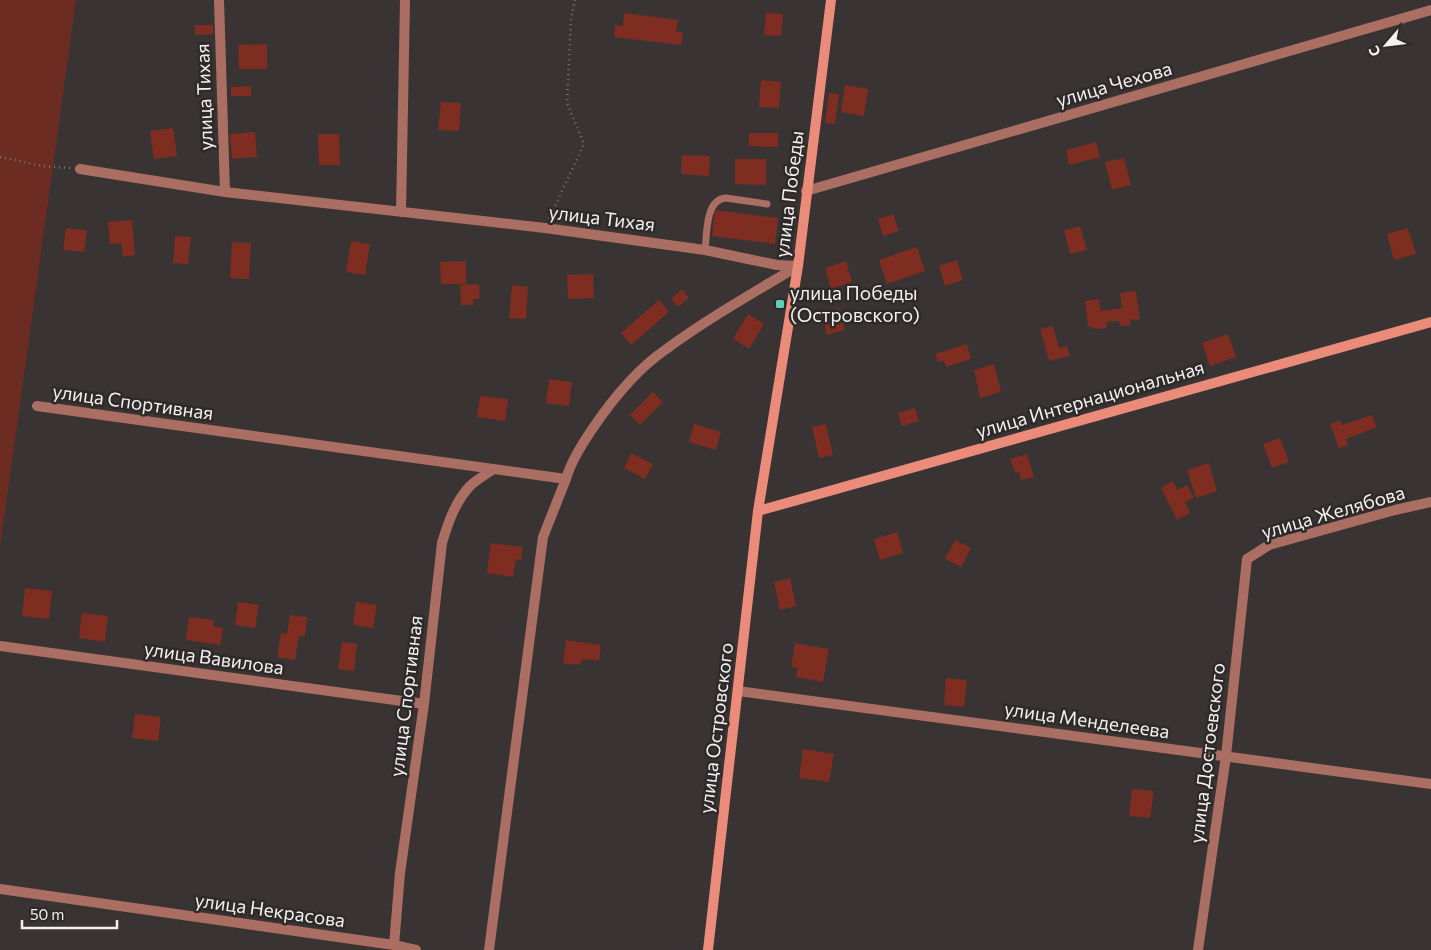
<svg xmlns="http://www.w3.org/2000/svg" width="1431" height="950" font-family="Commissioner,sans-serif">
<rect width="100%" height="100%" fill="#393433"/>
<path fill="#6c2c21" d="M0,0H76L0,548Z"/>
<path fill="#7e2d20" d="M624,13L678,20L676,32H683L681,45L614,37L615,25L623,26Z
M766,13L783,14L781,36L764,35Z
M194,25H213V34L195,35Z
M267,44V69H239L238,45Z
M761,80L781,82L779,108L759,107Z
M845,85L868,89L864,116L841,112Z
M251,86V96H231V87Z
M829,93L839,94L835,124L825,123Z
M441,102L461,103L459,131L438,130Z
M173,128L177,156L154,159L150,131Z
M255,132L257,157L232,159L230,134Z
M749,133H778V147L749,146Z
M318,134H339L340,165H319Z
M1096,142L1100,157L1069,165L1066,150Z
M682,155L710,156L709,176L681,174Z
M1124,158L1131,185L1112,190L1105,162Z
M735,159H766V185L735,184Z
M715,210L778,218L775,244L712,236Z
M893,214L899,231L883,236L878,219Z
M132,220L135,255L123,257L121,243L110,244L108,222Z
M1080,226L1087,250L1070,254L1064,230Z
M66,228L87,230L84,252L63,250Z
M1408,228L1416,254L1394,260L1387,234Z
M175,236L191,237L188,264L173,263Z
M351,241L370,244L365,275L346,272Z
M232,242L251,243L249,279L230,278Z
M917,247L925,271L887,284L879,260Z
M957,260L963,280L945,286L939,266Z
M466,261V284H441L440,262Z
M846,261L852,282L831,289L825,268Z
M593,274L594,298L568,299L567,275Z
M479,284L480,299H473V305H461L460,285Z
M512,285L528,287L526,319L509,318Z
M682,289L689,298L678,307L671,299Z
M1136,291L1140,319L1130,320L1131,325L1120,326L1119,321L1106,322L1107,328L1093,329L1092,326L1088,327L1085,301L1099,299L1101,311L1122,308L1120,293Z
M659,300L669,312L631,345L621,333Z
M840,308L845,330L827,335L821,312Z
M748,314L764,324L749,349L733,339Z
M1053,326L1059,348L1067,346L1070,356L1049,361L1040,329Z
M1228,334L1236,357L1210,366L1202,343Z
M967,344L971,359L946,367L944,361L938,362L935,354Z
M994,364L1001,392L980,398L974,370Z
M549,379L572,382L569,406L546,403Z
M653,392L663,402L640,425L630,415Z
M480,396L508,399L505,421L477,417Z
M915,408L919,421L902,426L898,413Z
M1372,415L1377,427L1346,439L1348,445L1339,448L1330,424L1340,420L1342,425Z
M694,424L721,432L716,450L689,442Z
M826,424L833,455L819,458L812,427Z
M1280,438L1289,462L1272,468L1263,444Z
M631,453L653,464L645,479L624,468Z
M1027,454L1034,477L1021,480L1019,472L1015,473L1010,459Z
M1209,463L1217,491L1196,498L1187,470Z
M1173,481L1177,490L1187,485L1194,498L1185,502L1190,513L1177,520L1161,488Z
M897,532L903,553L880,560L874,539Z
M955,540L971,548L961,567L945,559Z
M491,543L523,547L521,560L516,559L513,577L487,573Z
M790,578L796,606L780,610L774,582Z
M25,588L52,591L49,619L22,616Z
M238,602L259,605L255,628L235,625Z
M356,602L377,605L373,628L353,625Z
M82,613L108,616L105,642L79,638Z
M290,615L307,617L305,636H299L295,660L277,657L281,633L287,634Z
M189,617L214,620L213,626L223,628L220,645L186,640Z
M566,640L601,645L599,661L582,659L579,665L563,663Z
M342,642L357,644L354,671L338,669Z
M795,643L829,649L823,682L796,677L798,668L791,667Z
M946,678L967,680L964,707L944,705Z
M135,714L161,717L158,741L132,738Z
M803,749L834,754L829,782L799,778Z
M1132,789L1154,791L1150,818L1129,816Z"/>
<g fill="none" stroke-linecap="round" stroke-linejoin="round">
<path stroke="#7a7575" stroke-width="2.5" stroke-dasharray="1 4" stroke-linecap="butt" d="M0,157L43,166L70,168
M549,219L584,144L567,103L571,19L575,0"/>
<path stroke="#aa6e63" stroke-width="7" d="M705,250C707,235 705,199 726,198L767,204"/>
<path stroke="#aa6e63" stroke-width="10" d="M219,0L225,192
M80,169L225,192L545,228L705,250L777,265L798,266
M806,191L1431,10
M401,212L405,0
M37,406L566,479C571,461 582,444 593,428C612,400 636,370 665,350C707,319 753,293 798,266
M0,646L424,704
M738,691L1431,784
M0,889L394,945L416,950
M394,945L400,873L424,704L442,543C448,523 455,502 470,486C476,480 485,475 492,470
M489,950L543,537L566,479
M1198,950L1226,756L1247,559L1269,545L1395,510L1431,502"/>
<path stroke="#eb8c7b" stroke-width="10" d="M758,511L1431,322
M708,950L758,511L798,266L831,0"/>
</g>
<rect fill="#5bcebc" stroke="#2f2a2a" stroke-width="2" x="775" y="299" width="10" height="10" rx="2.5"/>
<g text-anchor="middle" stroke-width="5" stroke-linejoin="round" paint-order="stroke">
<g font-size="19" fill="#f3f0f0" stroke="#2f2a2a">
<text transform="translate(1114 84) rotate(-16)" y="7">улица Чехова</text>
<text transform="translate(204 97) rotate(-92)" y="7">улица Тихая</text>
<text transform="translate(789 194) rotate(-83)" y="7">улица Победы</text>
<text transform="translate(602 218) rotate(7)" y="7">улица Тихая</text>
<text transform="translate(1090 399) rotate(-16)" y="7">улица Интернациональная</text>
<text transform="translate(133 402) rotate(8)" y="7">улица Спортивная</text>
<text transform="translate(1333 512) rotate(-16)" y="7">улица Желябова</text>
<text transform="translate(214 658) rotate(8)" y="7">улица Вавилова</text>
<text transform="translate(406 696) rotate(-83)" y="7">улица Спортивная</text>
<text transform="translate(1087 720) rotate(8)" y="7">улица Менделеева</text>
<text transform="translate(716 728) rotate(-83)" y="7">улица Островского</text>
<text transform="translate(1207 753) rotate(-83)" y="7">улица Достоевского</text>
<text transform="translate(270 910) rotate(8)" y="7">улица Некрасова</text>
</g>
<g font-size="19" fill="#f3f0f0" stroke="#2f2a2a" text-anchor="start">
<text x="790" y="300">улица Победы<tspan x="790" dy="22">(Островского)</tspan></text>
</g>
</g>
<g transform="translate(1386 45) rotate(242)" stroke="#2f2a2a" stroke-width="4" paint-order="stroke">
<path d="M0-4L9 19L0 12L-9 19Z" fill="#f3f0f0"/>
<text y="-8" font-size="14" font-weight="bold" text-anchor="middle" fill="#f3f0f0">С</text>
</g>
<path d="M22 920v8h95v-8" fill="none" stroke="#f3f0f0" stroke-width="2.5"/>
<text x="30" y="920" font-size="15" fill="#f3f0f0" stroke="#2f2a2a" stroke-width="4" paint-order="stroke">50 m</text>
</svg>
